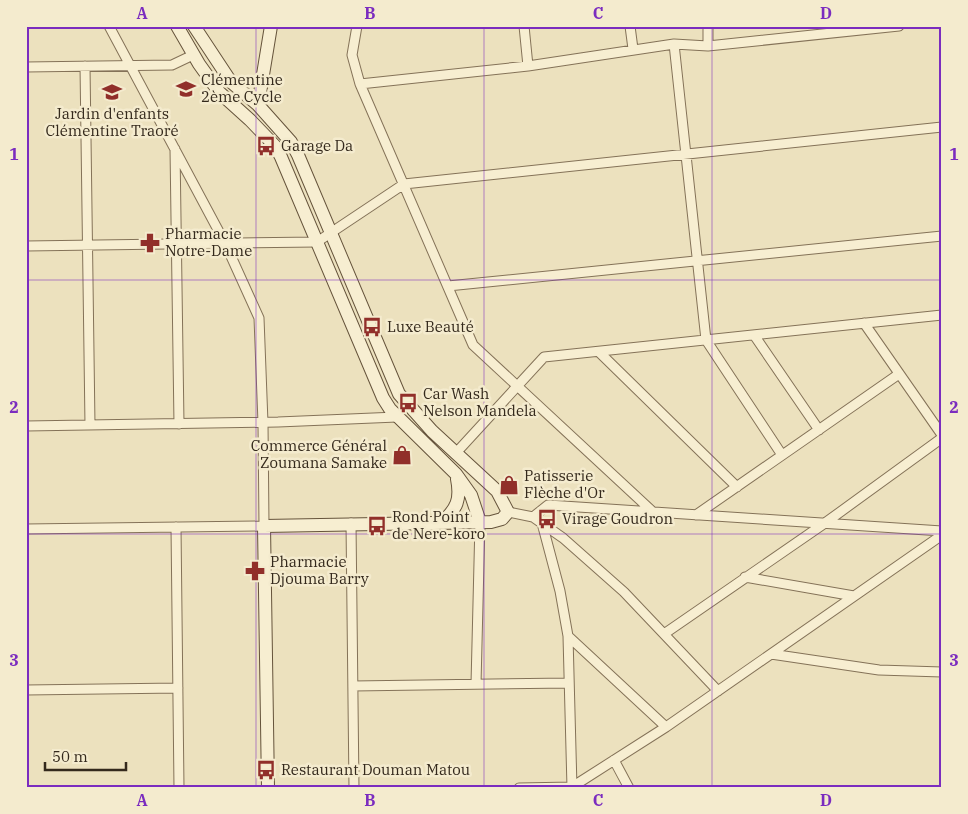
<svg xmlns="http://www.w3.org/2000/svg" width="968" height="814" font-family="'IBM Plex Serif',serif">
<rect width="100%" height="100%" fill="#ece1be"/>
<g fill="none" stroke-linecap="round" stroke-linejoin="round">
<defs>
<path id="street" d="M357,26L352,55L360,84L473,345L653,512
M524,26L528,66
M630,26L633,49
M674,44L706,340L782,455
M708,46V26
M85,66L90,425
M26,67L172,65L193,55
M360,84L528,66L674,44L708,46L899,26
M175,149L179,424
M26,246L317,242L404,184L942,127
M448,286L942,236
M864,323L942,435
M754,335L819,430
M599,352L737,487
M26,426L278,422L397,417
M455,454L544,357L942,315
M508,512L533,517L563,538L624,592L718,691
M696,515L899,374
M533,517L548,505L942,531
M351,523L354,788
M542,523L560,591L568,636L572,788
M176,527L179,788
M26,529L264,526L263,423L259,318L225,243L109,26
M745,577L854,596
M664,634L825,523L942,438
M568,636L666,727
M771,654L879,670L942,672
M476,684L480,522
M353,686L569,683
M26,690L178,688
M614,760L629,788
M519,788L572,787L666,727L942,535"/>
<path id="secondary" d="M177,26L199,64L219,92L250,120L275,146L281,157L383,398L390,409L456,474L471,495L480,522
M194,26L231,82L258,105L291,142L298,155L399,394L432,431L497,491L508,512L502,519L491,522L264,526L268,788
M258,105L271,26
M442,522C457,509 461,499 457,479"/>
</defs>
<use href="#street" stroke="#847258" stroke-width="11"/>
<use href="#secondary" stroke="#65533b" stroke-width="14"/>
<use href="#street" stroke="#f7eed1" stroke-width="9"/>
<use href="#secondary" stroke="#f7eed1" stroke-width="12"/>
</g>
<path fill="none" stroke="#7b2cbf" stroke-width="1" stroke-opacity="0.55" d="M256,26V788M484,26V788M712,26V788M26,280H942M26,534H942"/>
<defs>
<symbol id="school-bare" viewBox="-9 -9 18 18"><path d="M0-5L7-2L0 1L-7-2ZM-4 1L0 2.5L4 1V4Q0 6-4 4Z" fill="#912f2a" stroke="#f4ebce" stroke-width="2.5" paint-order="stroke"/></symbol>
<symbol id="bus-bare" viewBox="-9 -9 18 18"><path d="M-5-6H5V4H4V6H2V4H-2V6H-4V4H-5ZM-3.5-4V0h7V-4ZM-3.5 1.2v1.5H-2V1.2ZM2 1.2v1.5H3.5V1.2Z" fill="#912f2a" stroke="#f4ebce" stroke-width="2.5" paint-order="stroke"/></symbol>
<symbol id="pharmacy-bare" viewBox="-9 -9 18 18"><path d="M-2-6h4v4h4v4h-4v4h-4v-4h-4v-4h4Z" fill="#912f2a" stroke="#f4ebce" stroke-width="2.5" paint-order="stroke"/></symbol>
<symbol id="shop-bare" viewBox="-9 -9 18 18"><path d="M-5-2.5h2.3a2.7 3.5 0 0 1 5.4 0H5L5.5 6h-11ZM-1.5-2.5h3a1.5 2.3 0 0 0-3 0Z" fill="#912f2a" stroke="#f4ebce" stroke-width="2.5" paint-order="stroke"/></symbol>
</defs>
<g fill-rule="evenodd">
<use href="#school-bare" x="172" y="75" width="28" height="28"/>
<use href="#school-bare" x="98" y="78" width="28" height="28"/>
<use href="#bus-bare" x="252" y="132" width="28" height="28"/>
<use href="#pharmacy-bare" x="136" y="229" width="28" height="28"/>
<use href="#bus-bare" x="358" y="313" width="28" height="28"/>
<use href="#bus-bare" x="394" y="389" width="28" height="28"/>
<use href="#shop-bare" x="388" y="441" width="28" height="28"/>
<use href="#shop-bare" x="495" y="471" width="28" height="28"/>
<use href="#bus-bare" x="533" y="505" width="28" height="28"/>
<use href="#bus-bare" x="363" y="512" width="28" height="28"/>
<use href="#pharmacy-bare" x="241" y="557" width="28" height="28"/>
<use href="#bus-bare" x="252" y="756" width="28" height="28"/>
</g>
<g text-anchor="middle" stroke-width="5" stroke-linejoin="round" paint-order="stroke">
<g font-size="15" fill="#34291c" stroke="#f4ebce" text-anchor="start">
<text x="201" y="85">Clémentine<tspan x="201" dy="17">2ème Cycle</tspan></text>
<text x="112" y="119" text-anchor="middle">Jardin d'enfants<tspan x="112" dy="17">Clémentine Traoré</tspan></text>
<text x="281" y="151">Garage Da</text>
<text x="165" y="239">Pharmacie<tspan x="165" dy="17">Notre-Dame</tspan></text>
<text x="387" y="332">Luxe Beauté</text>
<text x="423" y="399">Car Wash<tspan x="423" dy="17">Nelson Mandela</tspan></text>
<text x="387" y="451" text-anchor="end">Commerce Général<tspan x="387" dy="17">Zoumana Samake</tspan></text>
<text x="524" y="481">Patisserie<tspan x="524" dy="17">Flèche d'Or</tspan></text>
<text x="392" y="522">Rond Point<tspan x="392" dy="17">de Nere-koro</tspan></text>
<text x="562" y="524">Virage Goudron</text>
<text x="270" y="567">Pharmacie<tspan x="270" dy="17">Djouma Barry</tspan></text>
<text x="281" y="775">Restaurant Douman Matou</text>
</g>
</g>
<rect width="968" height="814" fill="none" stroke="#f4ebce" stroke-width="55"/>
<path d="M45 762v8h81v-8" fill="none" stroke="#34291c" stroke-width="2.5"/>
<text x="52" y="762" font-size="15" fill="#34291c" stroke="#f4ebce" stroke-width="4" paint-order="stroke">50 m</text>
<rect x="28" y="28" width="912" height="758" fill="none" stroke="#7b2cbf" stroke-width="2"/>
<g font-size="16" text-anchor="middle" font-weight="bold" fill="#7b2cbf">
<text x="142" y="19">A</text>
<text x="370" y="19">B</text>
<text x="598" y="19">C</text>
<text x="826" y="19">D</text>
<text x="14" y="160">1</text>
<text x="954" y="160">1</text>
<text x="14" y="413">2</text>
<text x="954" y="413">2</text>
<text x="14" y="666">3</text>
<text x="954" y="666">3</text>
<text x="142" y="806">A</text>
<text x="370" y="806">B</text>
<text x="598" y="806">C</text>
<text x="826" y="806">D</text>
</g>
</svg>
